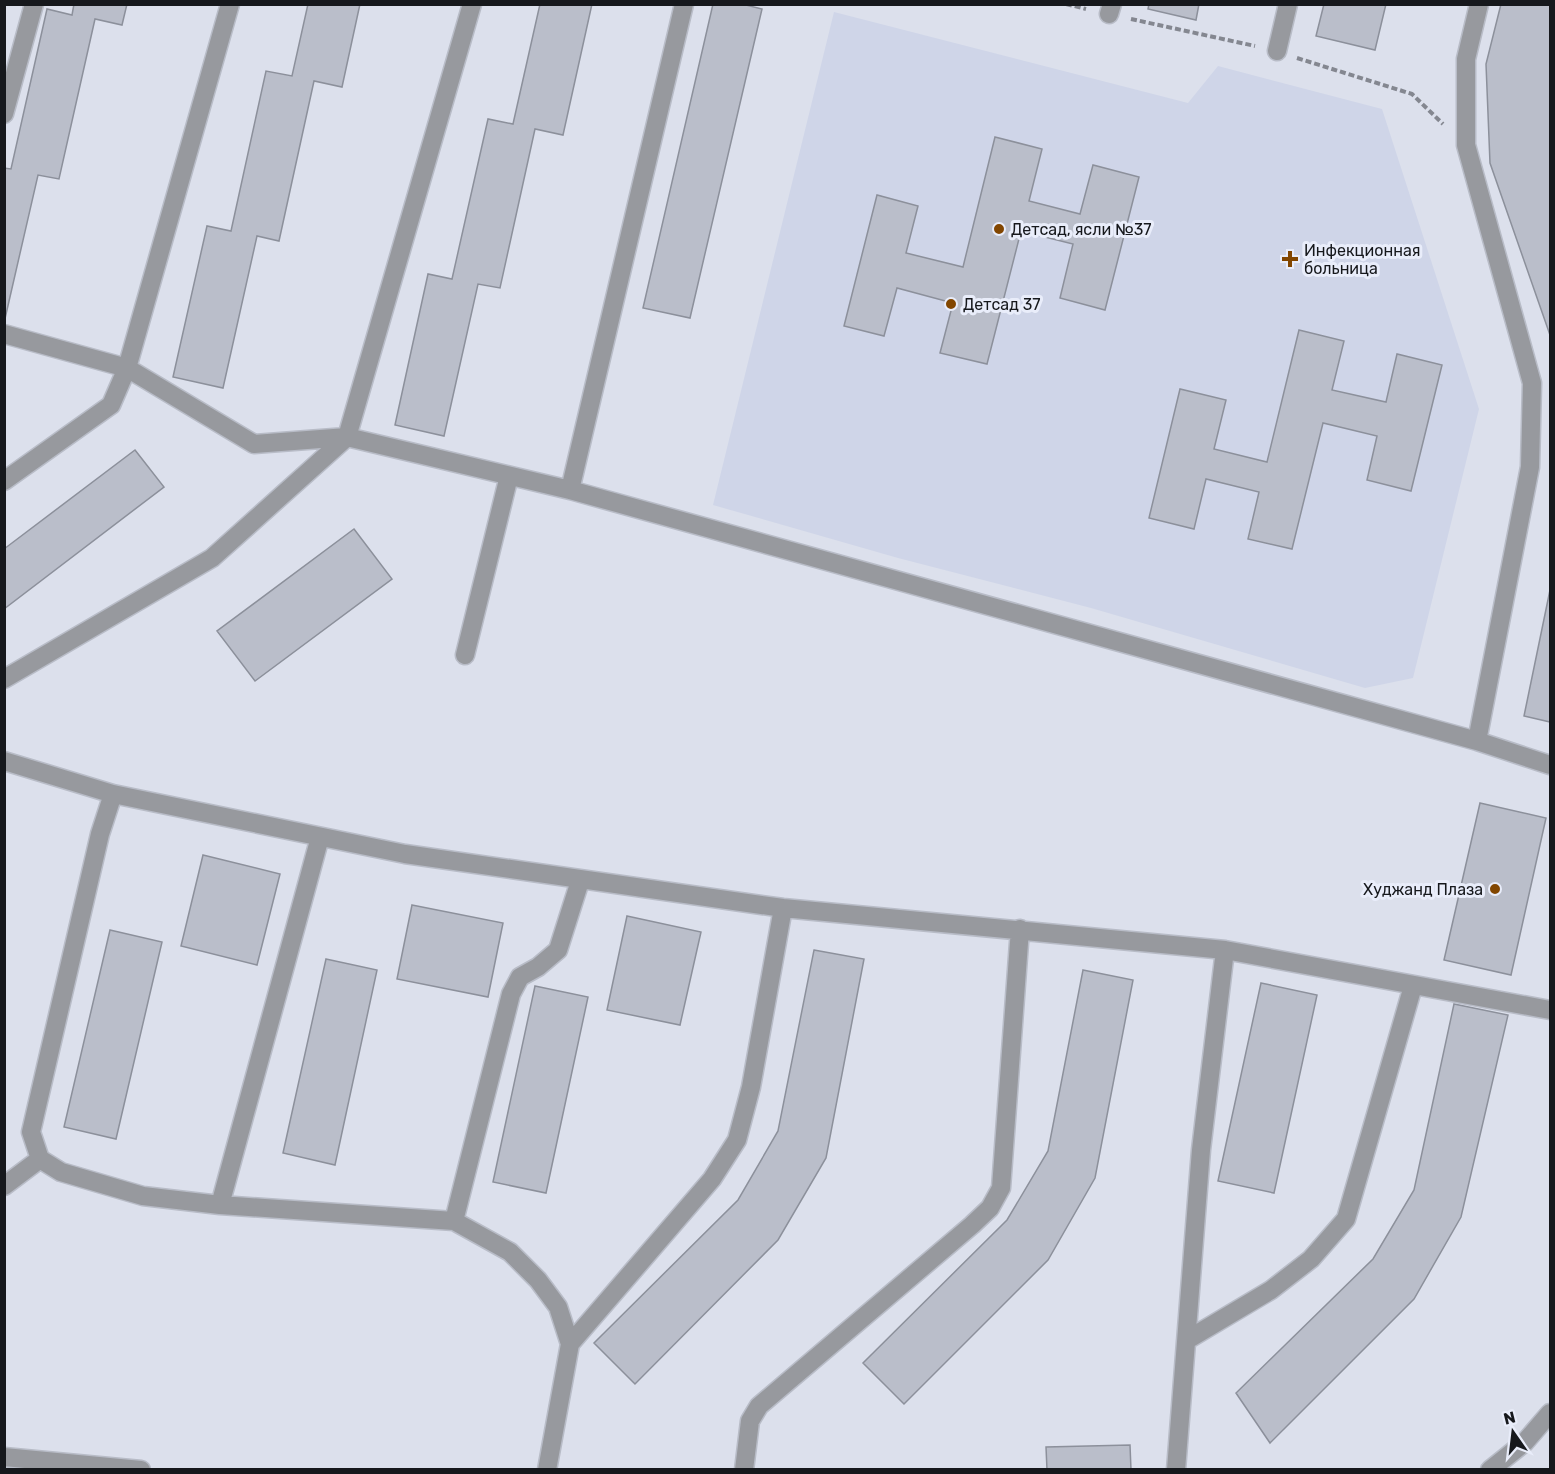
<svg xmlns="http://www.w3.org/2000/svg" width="1555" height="1474" font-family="Rubik,sans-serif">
<rect width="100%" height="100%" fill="#dce0ec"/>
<path fill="#cfd5e8" d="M834,12L1188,103L1218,66L1382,109L1479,409L1413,678L1365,688L1091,608L898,558L713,505Z"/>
<path fill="#babeca" stroke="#8c909b" stroke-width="1.5" d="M74,4H127L122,25L95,19L59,179L38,175L4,323V168L11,169L47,9L72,15Z
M308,4H360L342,87L314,81L279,241L257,236L223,388L173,377L207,226L231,231L266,71L292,76Z
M540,4H592L563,135L535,129L500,288L478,284L444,436L395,425L428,274L452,279L488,119L513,124Z
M713,4H742L762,9L690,318L643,308Z
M1149,4H1199L1196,20L1148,9Z
M1324,4H1386L1375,50L1316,36Z
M1501,4H1550V335L1490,163L1486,64Z
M995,137L1042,149L1029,201L1080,214L1093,165L1139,177L1105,310L1060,298L1073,244L1021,231L987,364L940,353L953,303L897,288L884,336L844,326L877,195L918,206L906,253L963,267Z
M1299,330L1344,341L1332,390L1386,402L1397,354L1442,365L1411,491L1367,480L1377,436L1323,423L1292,549L1248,539L1259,492L1206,479L1194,529L1149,518L1180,389L1226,400L1214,449L1267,462Z
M135,450L164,487L4,609V549Z
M354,529L392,579L255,681L217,631Z
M1550,590V722L1524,716Z
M1480,803L1546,818L1511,975L1444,960Z
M203,855L280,874L257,965L181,946Z
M412,905L503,923L488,997L397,979Z
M627,916L701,932L680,1025L607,1010Z
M110,930L162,942L116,1139L64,1127Z
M814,950L864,959L826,1158L778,1240L635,1384L594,1343L738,1200L778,1131Z
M326,959L377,970L335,1165L283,1153Z
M1083,970L1133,980L1095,1178L1048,1260L904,1404L863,1363L1007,1220L1048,1151Z
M1261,983L1317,995L1274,1193L1218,1181Z
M535,986L588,997L546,1193L493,1182Z
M1454,1004L1508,1015L1461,1217L1414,1299L1270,1443L1236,1393L1373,1259L1414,1190Z
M1130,1445L1131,1470H1047L1046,1447Z"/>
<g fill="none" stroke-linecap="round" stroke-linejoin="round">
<defs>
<path id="minor" d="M1109,14L1112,4
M1277,51L1288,4
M4,114L34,4
M4,334L127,368L254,444L347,437L570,490L1477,741L1550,765
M4,481L111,405L127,368L230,4
M570,490L684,4
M465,655L509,476
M4,679L212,558L347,437L472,4
M1477,741L1530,467L1532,383L1466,145V59L1479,4
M4,761L113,794L405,854L783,908L1225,950L1550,1010
M113,794L100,834L31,1132L40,1159L61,1172L143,1196L220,1205L454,1221L510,1252L538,1280L558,1307L570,1344
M4,1186L40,1159
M220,1205L320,837
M454,1221L511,994L520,977L538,967L558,950L580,881
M1187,1340L1271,1290L1311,1259L1346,1219L1413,986
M4,1457L141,1470
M547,1470L570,1344L712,1179L737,1140L751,1087L783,908
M744,1470L750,1421L759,1406L972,1225L990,1208L1001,1188L1020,929
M1176,1470L1201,1150L1225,950
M1490,1470L1525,1442L1550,1413"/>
</defs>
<use href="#minor" stroke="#b8bcc7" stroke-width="21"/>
<path stroke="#848790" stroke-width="4" stroke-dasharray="6 3" stroke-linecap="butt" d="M1066,4L1086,9
M1131,19L1255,46
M1297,58L1412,94L1443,124"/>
<use href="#minor" stroke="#97999e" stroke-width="18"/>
</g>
<g fill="#824600" stroke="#e9edfa" stroke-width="2">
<circle cx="999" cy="229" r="6"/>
<path d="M1287 250h6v6h6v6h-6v6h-6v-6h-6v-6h6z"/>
<circle cx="951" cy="304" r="6"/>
<circle cx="1495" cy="889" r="6"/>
</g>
<g text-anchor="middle" stroke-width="6" stroke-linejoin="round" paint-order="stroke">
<g font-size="16" fill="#16181c" stroke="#e9edfa" text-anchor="start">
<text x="1011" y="235">Детсад, ясли №37</text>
<text x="1304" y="256">Инфекционная<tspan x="1304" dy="18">больница</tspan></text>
<text x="963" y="310">Детсад 37</text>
<text x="1483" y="895" text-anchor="end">Худжанд Плаза</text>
</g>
</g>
<rect width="1555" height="1474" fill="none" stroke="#16181c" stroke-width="12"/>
<g transform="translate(1513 1432) rotate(346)" stroke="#e9edfa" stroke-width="4.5" paint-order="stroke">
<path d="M0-4.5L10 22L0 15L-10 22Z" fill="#16181c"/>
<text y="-9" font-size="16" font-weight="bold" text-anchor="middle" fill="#16181c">N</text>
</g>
</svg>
